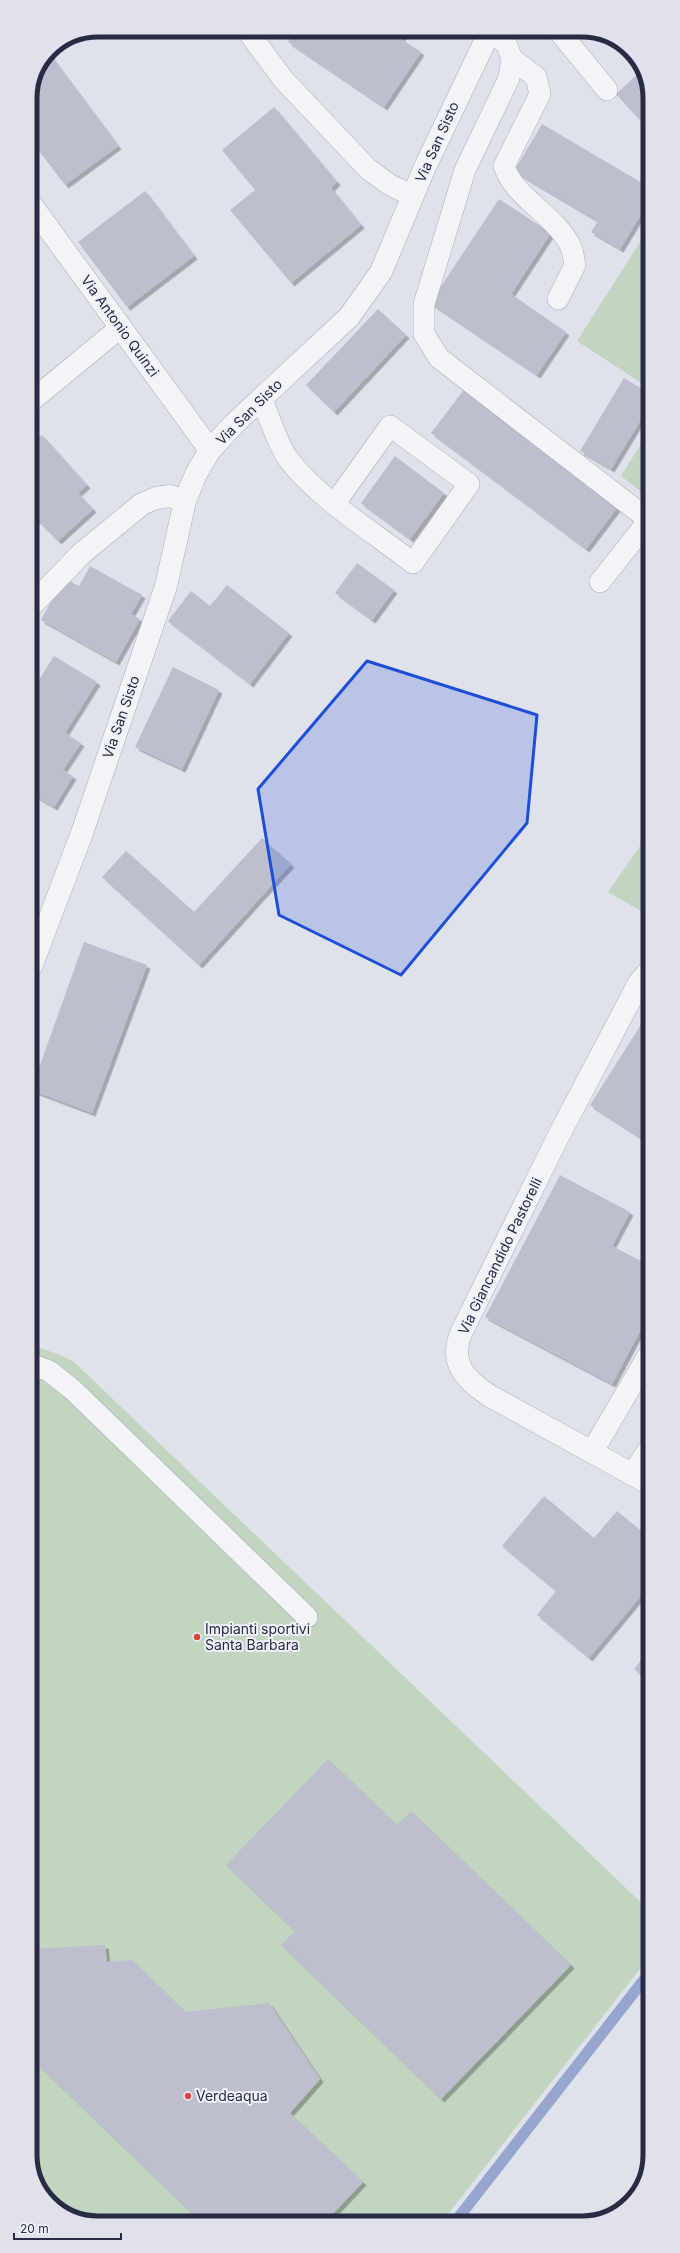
<svg xmlns="http://www.w3.org/2000/svg" width="680" height="2253" font-family="Inter,sans-serif">
<defs>
<filter id="shadow"><feDropShadow dx="3.5" dy="3.5" stdDeviation="0" flood-color="#0004"/></filter>
</defs>
<rect width="100%" height="100%" fill="#e0e2eb"/>
<path fill="#c1d5c0" d="M642,239L649,243V388L577,341Z
M649,431V498L621,476Z
M649,833V916L608,892Z
M31,1345L60,1355L74,1362L650,1911V1956L442,2222L93,2223L53,2206L31,2169Z"/>
<g fill="none" stroke-linecap="round" stroke-linejoin="round">
<path stroke="#97a6ce" stroke-width="11" d="M455,2222L650,1972"/>
</g>
<path fill="#bdbfce" filter="url(#shadow)" d="M405,32L401,39L421,52L384,107L288,42L294,33Z
M48,52L118,146L65,185L30,139V97L35,72Z
M641,71L649,84V130L616,94Z
M274,107L337,182L331,188L361,225L291,283L230,210L255,190L222,150Z
M542,124L649,187V201L620,249L591,232L598,221L514,171Z
M145,191L194,256L127,307L78,242Z
M499,199L551,233L511,294L566,332L537,375L430,303Z
M378,309L406,335L334,412L306,385Z
M624,378L649,393V406L611,469L580,451Z
M466,387L620,504L586,549L431,433Z
M42,435L87,485L78,493L93,509L58,541L37,520L30,526V446Z
M395,456L444,493L410,539L361,503Z
M357,563L394,590L372,620L335,593Z
M90,566L142,595L131,614L140,619L116,662L41,620L64,578L79,586Z
M227,585L289,633L250,684L168,621L191,591L210,606Z
M54,656L97,682L65,733L81,743L63,770L73,776L54,807L30,793V694Z
M173,667L219,690L182,769L135,747Z
M262,838L291,864L199,965L102,877L126,851L194,912Z
M84,942L147,965L92,1113L31,1090Z
M649,1012V1143L590,1105Z
M560,1175L630,1212L612,1246L649,1265V1314L612,1384L485,1317Z
M544,1496L594,1538L617,1511L650,1538V1585L589,1658L537,1615L556,1591L502,1546Z
M650,1649V1681L634,1669Z
M328,1759L397,1825L411,1811L571,1965L441,2099L281,1945L295,1931L226,1865Z
M105,1945L107,1962L132,1960L185,2012L269,2003L320,2079L290,2113L363,2182L325,2222L202,2223L36,2063L31,2021V1949Z"/>
<g fill="none" stroke-linecap="round" stroke-linejoin="round">
<defs>
<path id="lane" d="M558,30L607,90
M249,33L283,79L368,169L390,185L413,196
M489,33L506,43L512,59L509,78L465,170L424,304V334L439,358L649,520L600,582
M512,59L536,77L540,94L504,166C515,199 556,215 571,247C573,252 574,260 575,265L558,299
M261,398C269,415 278,446 289,460C319,499 373,532 413,563L469,484L390,426L335,503
M30,402L121,327
M31,1364L49,1371L73,1390L307,1617"/>
<path id="street" d="M30,203L210,450
M30,607L81,554L142,504L156,498L170,496L185,501
M31,967L82,833L166,586L185,501L196,474L210,450L234,424L349,317L381,272L424,169L490,31
M649,971L639,983L560,1133L462,1331C448,1362 465,1380 490,1396L650,1484
M592,1452L649,1355
M633,1474L650,1448"/>
</defs>
<use href="#lane" stroke="#a8abb9" stroke-width="22"/>
<use href="#street" stroke="#a8abb9" stroke-width="23"/>
<use href="#lane" stroke="#f3f4f8" stroke-width="21"/>
<use href="#street" stroke="#f3f4f8" stroke-width="22"/>
</g>
<path fill="#1d4ed8" fill-opacity="0.2" stroke="#1d4ed8" stroke-width="3" stroke-linejoin="round" d="M367,661L537,715L527,823L401,975L279,915L258,789Z"/>
<g fill="#dc4338" stroke="#f0f1f8" stroke-width="1.5">
<circle cx="197" cy="1637" r="4"/>
<circle cx="188" cy="2096" r="4"/>
</g>
<g text-anchor="middle" stroke-width="4" stroke-linejoin="round" paint-order="stroke">
<g font-size="14" fill="#272b44" stroke="#f0f1f8">
<text transform="translate(437 142) rotate(-66)" y="5">Via San Sisto</text>
<text transform="translate(120 326) rotate(54)" y="5">Via Antonio Quinzi</text>
<text transform="translate(249 412) rotate(-45)" y="5">Via San Sisto</text>
<text transform="translate(121 717) rotate(-71)" y="5">Via San Sisto</text>
<text transform="translate(500 1256) rotate(-64)" y="5">Via Giancandido Pastorelli</text>
</g>
<g font-size="14" fill="#272b44" stroke="#f0f1f8" text-anchor="start">
<text x="205" y="1634">Impianti sportivi<tspan x="205" dy="16">Santa Barbara</tspan></text>
<text x="196" y="2101">Verdeaqua</text>
</g>
</g>
<path d="M0 0H680V2253H0ZM98 37H582A61 61 0 0 1 643 98V2155A61 61 0 0 1 582 2216H98A61 61 0 0 1 37 2155V98A61 61 0 0 1 98 37Z" fill="#e0e1ea" fill-rule="evenodd"/>
<path fill="none" stroke="#272b44" stroke-width="5" d="M98 37H582A61 61 0 0 1 643 98V2155A61 61 0 0 1 582 2216H98A61 61 0 0 1 37 2155V98A61 61 0 0 1 98 37Z"/>
<path d="M14 2233v6h107v-6" fill="none" stroke="#272b44" stroke-width="2"/>
<text x="20" y="2233" font-size="12" fill="#272b44" stroke="#f0f1f8" stroke-width="3" paint-order="stroke">20 m</text>
</svg>
